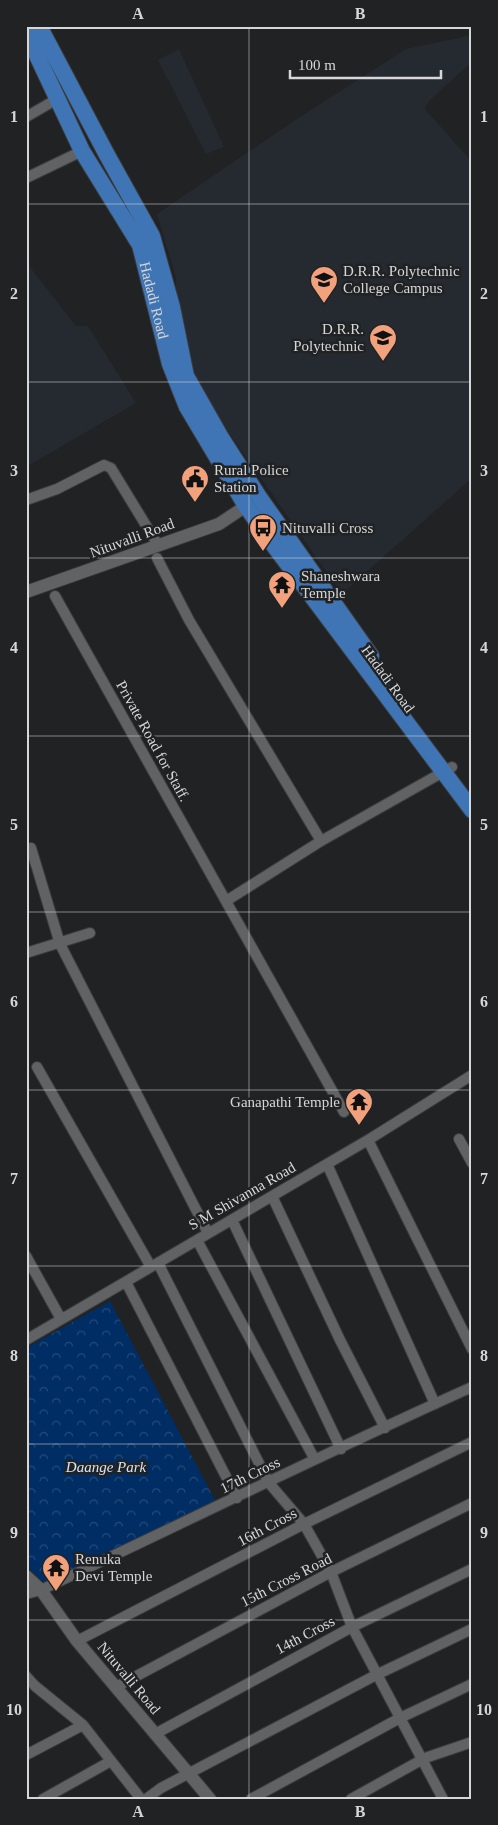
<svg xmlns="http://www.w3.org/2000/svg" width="498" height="1825" font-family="'Times New Roman',serif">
<defs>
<pattern id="park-crowns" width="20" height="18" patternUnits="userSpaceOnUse" patternTransform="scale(1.25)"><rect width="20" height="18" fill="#002d64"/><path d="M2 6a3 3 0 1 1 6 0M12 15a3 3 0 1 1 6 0" fill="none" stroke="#244b79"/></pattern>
</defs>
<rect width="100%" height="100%" fill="#202224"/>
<path fill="#252a31" d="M472,35V62L429,101L425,109L472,162V478L342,594L182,366L176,331V278L157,214L297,119L406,49Z
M179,49L224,147L206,154L158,60Z
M26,262L76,326H88L136,403L26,467Z"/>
<path fill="url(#park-crowns)" d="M110,1301L218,1506L43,1584L26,1564V1348Z"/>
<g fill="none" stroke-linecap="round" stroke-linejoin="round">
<defs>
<path id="minor" d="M26,117L57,99
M26,178L82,151
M26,500L57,489L104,465L111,468L158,545
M157,558L189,620L321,841
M55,596L344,1112
M26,849L31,848L60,944L208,1233
M226,901L321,841L452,767
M26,953L90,933
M37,1067L151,1267
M459,1139L472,1163
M368,1140L472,1349
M327,1164L435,1404
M272,1196L340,1340L385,1428
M232,1220L341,1449
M197,1240L314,1458
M26,1256L61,1319
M158,1263L269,1483L304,1524L331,1572L352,1627L443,1799
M126,1282L237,1498
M26,1340L368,1140L472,1075
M26,1594L41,1590C185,1522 327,1452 472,1387
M77,1641L304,1524L472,1442
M26,1676L35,1686L83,1725
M116,1687L331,1572L472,1503
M155,1734L352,1627L472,1569
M26,1755L83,1725L141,1799
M43,1799L111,1761
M146,1799L161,1788L376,1675L472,1629
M251,1799L400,1718L472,1684
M351,1799L425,1758L472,1742"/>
<path id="tertiary" d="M26,592L219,524L246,506
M26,1576L41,1590L77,1641L210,1799"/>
<g id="primary">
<path d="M39,26L107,155L152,236L172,307L186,376L220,436L259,497L371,656"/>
<path id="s1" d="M26,32L82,151L140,245L170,364L187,407L246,506L275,547L472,810"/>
</g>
</defs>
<use href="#minor" stroke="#3b3c3e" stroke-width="12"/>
<use href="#tertiary" stroke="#3b3c3e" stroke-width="14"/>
<use href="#primary" stroke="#3b3c3e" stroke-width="18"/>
<use href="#minor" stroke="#606264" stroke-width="10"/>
<use href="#tertiary" stroke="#606264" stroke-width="12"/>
<use href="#primary" stroke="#4075b5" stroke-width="16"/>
</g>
<path fill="none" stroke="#d6d7d8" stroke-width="1" stroke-opacity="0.55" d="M249,26V1799M26,204H472M26,382H472M26,558H472M26,736H472M26,912H472M26,1090H472M26,1266H472M26,1444H472M26,1620H472"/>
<defs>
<symbol id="university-pin" viewBox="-11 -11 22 30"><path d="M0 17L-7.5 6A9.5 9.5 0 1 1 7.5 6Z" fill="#f1a17c" stroke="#202224"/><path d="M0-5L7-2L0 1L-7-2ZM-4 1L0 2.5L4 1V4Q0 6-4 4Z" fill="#111"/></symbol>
<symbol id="civic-pin" viewBox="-11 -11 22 30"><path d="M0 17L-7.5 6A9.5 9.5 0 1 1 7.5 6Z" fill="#f1a17c" stroke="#202224"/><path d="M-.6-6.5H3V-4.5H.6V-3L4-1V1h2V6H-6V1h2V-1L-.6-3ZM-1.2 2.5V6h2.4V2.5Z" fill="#111"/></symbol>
<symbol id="bus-pin" viewBox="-11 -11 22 30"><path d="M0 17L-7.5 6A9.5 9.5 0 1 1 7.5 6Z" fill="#f1a17c" stroke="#202224"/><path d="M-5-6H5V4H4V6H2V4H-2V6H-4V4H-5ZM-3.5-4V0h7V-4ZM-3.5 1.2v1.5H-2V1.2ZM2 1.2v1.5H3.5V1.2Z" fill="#111"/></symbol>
<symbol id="temple-pin" viewBox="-11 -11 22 30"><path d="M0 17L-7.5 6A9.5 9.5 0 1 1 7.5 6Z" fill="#f1a17c" stroke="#202224"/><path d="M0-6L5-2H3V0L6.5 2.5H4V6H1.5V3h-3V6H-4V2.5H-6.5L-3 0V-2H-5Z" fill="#111"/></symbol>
</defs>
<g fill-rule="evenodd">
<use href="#university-pin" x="308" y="264" width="32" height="43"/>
<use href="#university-pin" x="367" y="322" width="32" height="43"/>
<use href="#civic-pin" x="179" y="463" width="32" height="43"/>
<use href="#bus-pin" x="247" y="512" width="32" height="43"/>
<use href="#temple-pin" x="266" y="569" width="32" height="43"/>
<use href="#temple-pin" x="343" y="1086" width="32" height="43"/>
<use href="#temple-pin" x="40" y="1552" width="32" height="43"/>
</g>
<g text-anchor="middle" stroke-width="5" stroke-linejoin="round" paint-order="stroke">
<g font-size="15" fill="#d6d7d8" stroke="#202224" text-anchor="start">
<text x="343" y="276">D.R.R. Polytechnic<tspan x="343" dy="17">College Campus</tspan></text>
<text x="364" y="334" text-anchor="end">D.R.R.<tspan x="364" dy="17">Polytechnic</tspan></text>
<text x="214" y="475">Rural Police<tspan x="214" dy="17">Station</tspan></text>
<text x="282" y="533">Nituvalli Cross</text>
<text x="301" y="581">Shaneshwara<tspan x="301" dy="17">Temple</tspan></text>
<text x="340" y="1107" text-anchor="end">Ganapathi Temple</text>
<text x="75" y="1564">Renuka<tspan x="75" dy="17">Devi Temple</tspan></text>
</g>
<g font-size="15" fill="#d6d7d8" stroke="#202224">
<text dy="5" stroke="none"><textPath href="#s1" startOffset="299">Hadadi Road</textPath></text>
<text transform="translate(132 538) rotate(-20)" y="5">Nituvalli Road</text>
<text transform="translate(388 679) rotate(54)" y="5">Hadadi Road</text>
<text transform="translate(153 741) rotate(61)" y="5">Private Road for Staff.</text>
<text transform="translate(242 1196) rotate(-30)" y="5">S M Shivanna Road</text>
<text transform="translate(250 1475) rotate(-26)" y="5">17th Cross</text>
<text transform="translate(267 1527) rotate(-28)" y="5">16th Cross</text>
<text transform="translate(286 1580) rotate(-27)" y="5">15th Cross Road</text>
<text transform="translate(305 1635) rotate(-28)" y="5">14th Cross</text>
<text transform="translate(129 1678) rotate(50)" y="5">Nituvalli Road</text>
</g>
<g font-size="15" font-style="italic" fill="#d5e3f5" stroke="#202224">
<text x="106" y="1472">Daange Park</text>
</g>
</g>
<rect width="498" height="1825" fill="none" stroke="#202224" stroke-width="55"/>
<path d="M290 70v8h151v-8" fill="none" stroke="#d6d7d8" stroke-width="2.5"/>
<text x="298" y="70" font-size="15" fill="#d6d7d8" stroke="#202224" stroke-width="4" paint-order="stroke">100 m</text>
<rect x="28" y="28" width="442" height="1770" fill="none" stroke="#d6d7d8" stroke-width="2"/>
<g font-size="16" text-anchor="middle" font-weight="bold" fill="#d6d7d8">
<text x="138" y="19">A</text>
<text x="360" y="19">B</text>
<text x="14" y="122">1</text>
<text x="484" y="122">1</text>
<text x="14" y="299">2</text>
<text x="484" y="299">2</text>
<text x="14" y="476">3</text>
<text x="484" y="476">3</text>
<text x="14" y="653">4</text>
<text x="484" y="653">4</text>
<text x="14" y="830">5</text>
<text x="484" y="830">5</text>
<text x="14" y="1007">6</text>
<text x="484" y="1007">6</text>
<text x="14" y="1184">7</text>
<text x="484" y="1184">7</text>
<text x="14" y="1361">8</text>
<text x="484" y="1361">8</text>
<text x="14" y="1538">9</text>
<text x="484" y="1538">9</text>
<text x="14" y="1715">10</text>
<text x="484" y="1715">10</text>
<text x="138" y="1817">A</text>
<text x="360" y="1817">B</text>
</g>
</svg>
